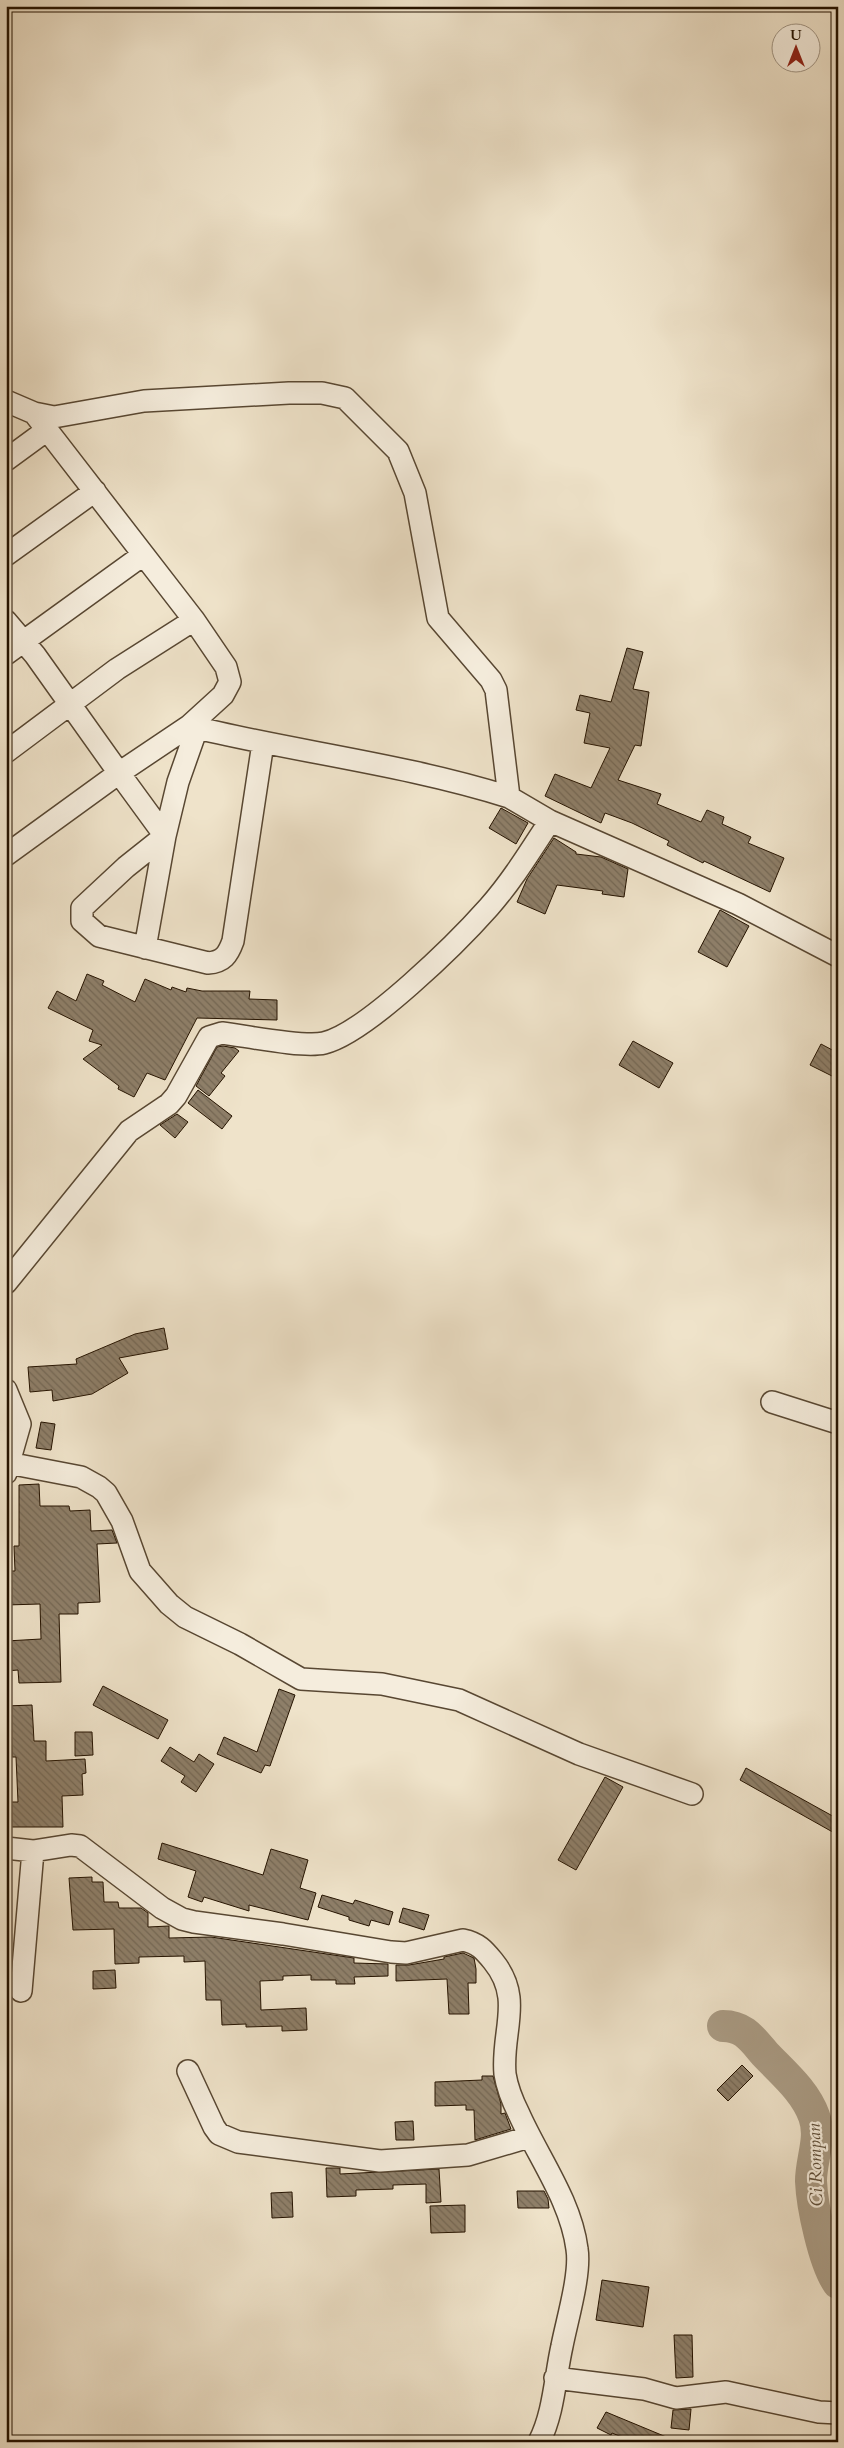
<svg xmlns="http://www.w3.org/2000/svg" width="844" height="2448" font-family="Cardo,serif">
<defs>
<pattern id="building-back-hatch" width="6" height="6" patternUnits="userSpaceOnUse" patternTransform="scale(1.25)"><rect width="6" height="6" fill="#8e7f69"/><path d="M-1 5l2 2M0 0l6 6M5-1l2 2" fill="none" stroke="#746754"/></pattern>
</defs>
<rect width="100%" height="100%" fill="#efe3ca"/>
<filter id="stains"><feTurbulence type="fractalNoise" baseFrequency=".004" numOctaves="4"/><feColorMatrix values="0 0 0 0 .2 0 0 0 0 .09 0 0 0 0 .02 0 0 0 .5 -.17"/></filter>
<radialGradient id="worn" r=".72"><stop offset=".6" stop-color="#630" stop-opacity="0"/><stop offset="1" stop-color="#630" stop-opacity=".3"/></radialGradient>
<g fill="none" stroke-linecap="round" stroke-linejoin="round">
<path stroke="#aa9c85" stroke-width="32" d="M723,2026C744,2026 752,2039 765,2054C783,2073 805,2091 814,2116C822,2138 811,2159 811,2181C812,2206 824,2263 838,2283"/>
</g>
<path fill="url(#building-back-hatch)" stroke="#251300" d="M627,648L643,652L633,689L649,692L641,746L635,745L618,780L661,794L657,804L701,822L707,810L724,817L722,824L751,837L748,843L784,858L770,892L704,861L703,863L667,845L669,841L632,823L605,813L601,823L545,796L555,774L591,788L610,748L584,743L590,713L576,710L580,695L611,702Z
M501,808L528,823L516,844L489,828Z
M554,838L576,852V854L601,857L628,869L624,897L602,894L603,891L557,885L545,914L517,902L527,879Z
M720,910L749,926L727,967L698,952Z
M87,974L104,981L102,985L135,1002L145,979L171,990L172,987L186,992L187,988L202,991H250L249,999L277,1000V1020L197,1018L165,1080L147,1073L134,1097L118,1089L119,1086L83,1059L102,1045L89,1041L93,1030L48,1008L57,991L76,1001Z
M633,1041L673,1063L659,1088L619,1065Z
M821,1044L838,1053V1065L832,1076L810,1065Z
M223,1046L235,1048L239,1051L221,1073L225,1076L209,1096L196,1086L217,1047Z
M198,1090L232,1116L222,1129L188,1103Z
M177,1114L188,1122L175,1138L160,1125Z
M164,1328L168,1349L119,1358L128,1373L92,1394L53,1401L52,1390L30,1392L28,1367L77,1364L76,1359L135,1334Z
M41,1422L55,1424L51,1450L36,1448Z
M39,1484L40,1506H69L70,1511L90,1510L91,1531L112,1530L117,1543L97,1544L100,1602L78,1603V1614H59L61,1682L19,1683L18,1670L6,1671V1641L41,1639L40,1604L6,1605V1587H9L8,1571H15L14,1546H19V1485Z
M103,1686L168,1720L158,1739L93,1705Z
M279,1689L295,1695L270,1766L265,1765L261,1773L217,1754L224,1737L257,1752Z
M32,1705L34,1741H46V1761L85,1759L86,1773L82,1774L83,1795L62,1796L63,1827H6V1802H18L16,1757H12L11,1724H6V1706Z
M75,1732H92L93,1755L75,1756Z
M170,1747L194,1762L199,1754L214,1764L196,1792L181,1782L185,1776L161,1761Z
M746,1768L838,1819V1835L740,1780Z
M605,1777L623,1787L576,1870L558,1860Z
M162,1843L263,1875L271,1849L308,1860L300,1888L316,1893L308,1920L249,1905V1911L204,1897L202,1902L188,1897L196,1871L158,1859Z
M92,1877V1882H103L104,1902H118L119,1908H141L148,1913V1927L169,1926V1938L211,1937L354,1958V1963L388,1964V1976L354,1977L355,1984H336V1980H311V1975L283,1976V1980L260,1981L261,2010L306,2008L307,2030L282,2031V2026L246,2027V2024L222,2025L221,2000H206L205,1961L184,1962V1956L139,1957V1963L115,1964L114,1929L73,1930L69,1878Z
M322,1895L353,1904L355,1900L393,1912L389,1925L371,1920L369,1926L349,1920V1917L318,1907Z
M403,1908L429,1915L424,1930L399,1922Z
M463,1953L474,1958L476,1969V1983H468L469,2014H449L447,1979L396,1981V1965H409L444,1959V1957Z
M115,1970L116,1988L93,1989V1971Z
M742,2065L753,2076L728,2101L717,2090Z
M482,2076H493L501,2104V2114L505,2113L511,2129L475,2140L474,2110H466V2105L435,2106V2082L482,2080Z
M413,2121L414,2140H396L395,2122Z
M326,2168H340V2174L439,2169L441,2202L426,2203V2184L393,2185V2189L356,2190V2196L327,2197Z
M517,2191H544L548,2199L549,2208H518Z
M292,2192L293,2217L272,2218L271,2193Z
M465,2205V2232L431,2233L430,2206Z
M602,2280L649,2287L643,2327L596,2320Z
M674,2335H692L693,2377L676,2378Z
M691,2409L689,2430L671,2428L673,2410Z
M606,2412L676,2441V2442H634L612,2433L611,2435L597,2428Z"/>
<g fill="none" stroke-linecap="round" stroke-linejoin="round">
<defs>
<path id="minor" d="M6,401L34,413L54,417L144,401L289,393H322L345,398L398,451L415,493L438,618L491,680L496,690L509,797L550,821L738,904L838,956
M34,413L194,620L226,667L230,682L223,695L189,726L119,773L165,836
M6,460L47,430
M6,555L95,491
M6,621L35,655L119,773L6,855
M6,654L143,555
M189,726C295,752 404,764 509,797
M6,752L117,669L194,620
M165,836L126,867L82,908V921L99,936L208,963C223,962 228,955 233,941L263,743
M145,948L165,836L178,782L197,728
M6,1283L129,1131L169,1104L176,1096L209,1037L222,1033C246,1036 303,1048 324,1043C366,1033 458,942 489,907C512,881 531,850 550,821
M6,1390L20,1424L6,1473
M772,1402L838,1423
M8,1463L81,1477L99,1487L106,1493L122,1521L140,1571L169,1604L185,1617L240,1644L301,1679L382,1684L459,1700L579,1754L692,1794
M6,1848L33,1851L71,1845L80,1846L162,1908L182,1919L194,1922L283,1934L391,1952L406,1953L463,1940C478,1943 484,1950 493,1961C524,1999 501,2031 505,2074C507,2087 513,2102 519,2114C538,2157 571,2201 577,2249C581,2274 567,2320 562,2346C555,2377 554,2413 539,2442
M21,1991L33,1851
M188,2071L214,2127L219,2134L238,2142L380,2161L468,2155L529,2137
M555,2378L644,2389L676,2398L726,2392L819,2412L838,2413"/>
</defs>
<use href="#minor" stroke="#584732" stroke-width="24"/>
<use href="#minor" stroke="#f5eddd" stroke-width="21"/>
</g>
<g text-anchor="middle" stroke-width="4.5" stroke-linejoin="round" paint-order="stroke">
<g font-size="18" font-style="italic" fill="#61513c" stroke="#f5eddd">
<text transform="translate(815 2165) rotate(-92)" y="6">Ci Rompan</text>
</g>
</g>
<rect width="844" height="2448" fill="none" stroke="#efe3ca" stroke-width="25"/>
<rect x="8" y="8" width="829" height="2433" fill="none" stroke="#251300" stroke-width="2.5"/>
<rect x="12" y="12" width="819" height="2423" fill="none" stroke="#251300"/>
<g transform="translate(796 48)"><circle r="24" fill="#f5eddd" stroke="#a29685"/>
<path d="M0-4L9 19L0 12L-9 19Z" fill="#8f2418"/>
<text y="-8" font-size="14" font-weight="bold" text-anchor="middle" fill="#251300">U</text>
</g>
<rect width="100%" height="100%" filter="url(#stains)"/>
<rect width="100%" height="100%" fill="url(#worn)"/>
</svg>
